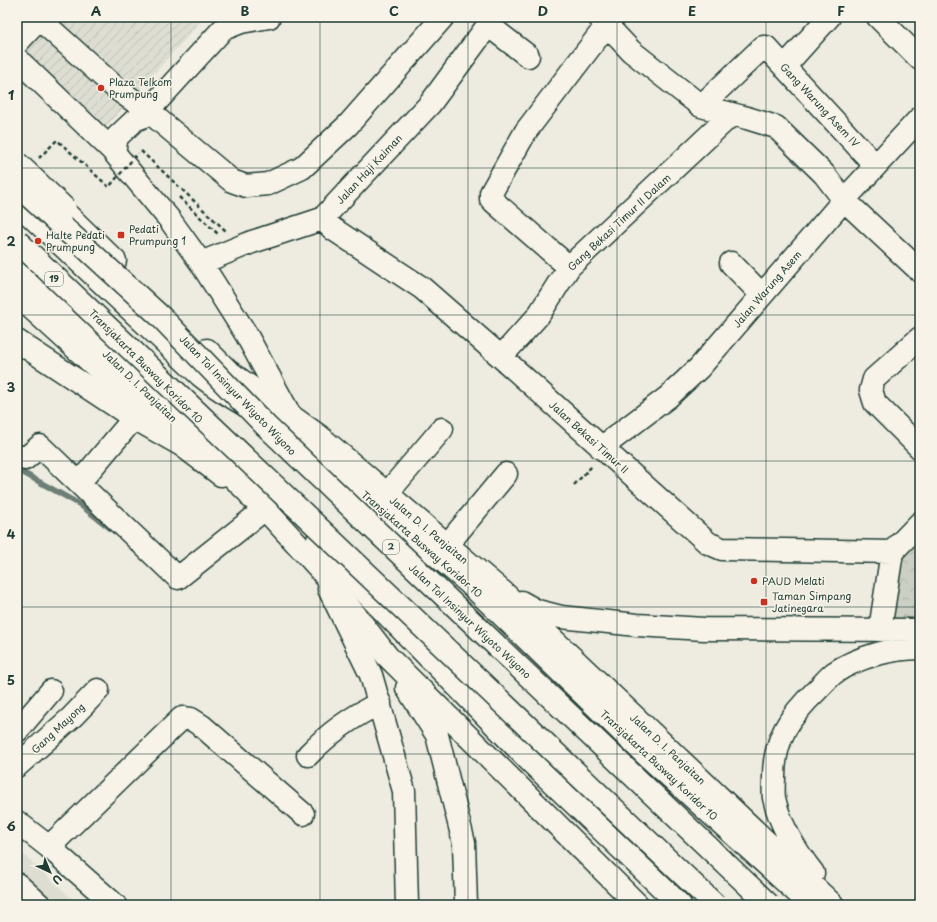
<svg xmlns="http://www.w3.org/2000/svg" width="937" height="922" font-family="'Playpen Sans',sans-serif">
<defs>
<pattern id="industrial-furrows" width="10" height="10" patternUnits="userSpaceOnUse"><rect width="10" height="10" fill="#ddddd2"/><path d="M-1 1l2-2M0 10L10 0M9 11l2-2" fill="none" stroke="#bdbfb5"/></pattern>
<pattern id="park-crowns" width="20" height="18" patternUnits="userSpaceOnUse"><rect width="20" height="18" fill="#cccfc4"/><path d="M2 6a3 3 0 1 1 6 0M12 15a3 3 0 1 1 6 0" fill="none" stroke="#afb3a9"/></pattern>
</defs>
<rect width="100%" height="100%" fill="#eeece1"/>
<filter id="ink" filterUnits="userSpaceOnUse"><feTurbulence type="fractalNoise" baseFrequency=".025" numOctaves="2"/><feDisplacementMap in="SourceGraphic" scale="8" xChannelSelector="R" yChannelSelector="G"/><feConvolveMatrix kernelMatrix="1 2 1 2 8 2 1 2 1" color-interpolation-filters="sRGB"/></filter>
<g filter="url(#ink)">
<path fill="#ddddd2" d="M23,854L79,905H17V859Z"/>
<path fill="url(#industrial-furrows)" d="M17,17H205L105,128L17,47Z"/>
<path fill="url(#park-crowns)" stroke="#76867c" d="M920,523V631L880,630L892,552Z"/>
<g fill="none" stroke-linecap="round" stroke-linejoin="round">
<path stroke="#6c7e74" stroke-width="5.5" d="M17,471H20L79,504L115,532"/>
<defs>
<path id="minor" d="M37,17L117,89L148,111L232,181L246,186L268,184L302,168L348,125L443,17
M599,17L631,51L701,106L747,118L776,127L824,174L844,200L920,271
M878,17L920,59
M488,25L528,56
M17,43L30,29L31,21L35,17
M17,59L112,150L170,220L201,263L246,334L290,415
M785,66L829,17
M701,106L763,47H766L875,165
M112,150L115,147L117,137L135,120L142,117L148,111L223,29L241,22L269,17
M17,203L200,375C229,399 263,413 294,434L469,583L642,751L811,905
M322,219L333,229L422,288L501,357L708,543L722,549L892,552
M201,263L252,242L322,219L430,104L494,17
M731,263L762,295
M569,267L493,201L491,199V193L526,131L613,17
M920,338L874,379L871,390L875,403L920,448
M17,341L134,418L183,446L221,475
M501,357L538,316L569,267L732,114
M601,448L668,397L699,368L844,200L920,118
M17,456L25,459L40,446L178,578L265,509L252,498
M79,483L134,418
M396,483L442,429
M318,540L368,595L532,763L680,905
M447,545L506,474
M329,589L371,675L404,791L407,905
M880,630L892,552L920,523
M17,731L51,691
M308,755C329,733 353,716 380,703
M17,766L72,717L98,690
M17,822L49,847L115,905
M49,847L182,718L191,719L202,726L303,814
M17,884L40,905"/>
<path id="highway" d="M49,197L115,261
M17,270L152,397L265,509L319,568L387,656L638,905
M17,295L169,433
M207,350L228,371L319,436L504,593L833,905
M521,602L537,611L561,617L637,625L704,629L920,630
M407,688L437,735L464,843L466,905
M813,873C796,851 780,826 774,798C773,791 774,783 774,777C774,738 790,716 817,690C822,685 828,678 834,673C857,657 892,648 920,648"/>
</defs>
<use href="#minor" stroke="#1f3d34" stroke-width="25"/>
<use href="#highway" stroke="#1f3d34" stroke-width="25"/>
<path stroke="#1f3d34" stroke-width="2.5" stroke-dasharray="4 3" stroke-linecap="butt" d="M141,151L226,231
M179,197L219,235
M574,485L592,466"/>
<use href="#minor" stroke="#f7f3e8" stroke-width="22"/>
<use href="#highway" stroke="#f7f3e8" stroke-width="22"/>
<defs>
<path id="highway-bridge" d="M17,163L65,209
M17,185L161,317L266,426L769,905
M17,241L715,905"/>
</defs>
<use href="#highway-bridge" stroke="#1f3d34" stroke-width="25" stroke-linecap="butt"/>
<path stroke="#1f3d34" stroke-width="2.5" stroke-dasharray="4 3" stroke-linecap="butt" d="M39,158L57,140L109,187L138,153"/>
<use href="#highway-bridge" stroke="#f7f3e8" stroke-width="22"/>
</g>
</g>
<path fill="none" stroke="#1f3d34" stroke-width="1" stroke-opacity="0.55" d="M171,17V905M320,17V905M468,17V905M617,17V905M766,17V905M17,168H920M17,315H920M17,461H920M17,607H920M17,754H920"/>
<g fill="#c8321e" stroke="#f7f3e8" stroke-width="1.5">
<circle cx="101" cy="88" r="4"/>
<rect x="117" y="231" width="8" height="8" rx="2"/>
<circle cx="38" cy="241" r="4"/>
<circle cx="754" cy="581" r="4"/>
<rect x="760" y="598" width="8" height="8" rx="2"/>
</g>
<g text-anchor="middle" stroke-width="3" stroke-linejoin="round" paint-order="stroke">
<g fill="#f7f3e8" stroke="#60746a" stroke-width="1">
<rect x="45" y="272" width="18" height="14" rx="3"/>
<rect x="383" y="540" width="16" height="14" rx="3"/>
</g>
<g font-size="9" font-weight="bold" fill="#1f3d34">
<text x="54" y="282">19</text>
<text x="391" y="550">2</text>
</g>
<g font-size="10" fill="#1f3d34" stroke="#f7f3e8" text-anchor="start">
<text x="109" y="86">Plaza Telkom<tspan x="109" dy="12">Prumpung</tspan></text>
<text x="129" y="233">Pedati<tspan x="129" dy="12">Prumpung 1</tspan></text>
<text x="46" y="239">Halte Pedati<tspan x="46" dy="12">Prumpung</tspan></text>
<text x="762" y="585">PAUD Melati</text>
<text x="772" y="600">Taman Simpang<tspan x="772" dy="12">Jatinegara</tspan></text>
</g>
<g font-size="10" fill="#1f3d34" stroke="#f7f3e8">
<text transform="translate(820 105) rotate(47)" y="4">Gang Warung Asem IV</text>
<text transform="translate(369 169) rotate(-47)" y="4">Jalan Haji Kaiman</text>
<text transform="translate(619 222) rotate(-43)" y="4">Gang Bekasi Timur II Dalam</text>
<text transform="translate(767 289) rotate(-49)" y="4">Jalan Warung Asem</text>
<text transform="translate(146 366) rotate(45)" y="4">Transjakarta Busway Koridor 10</text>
<text transform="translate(140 386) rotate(44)" y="4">Jalan D. I. Panjaitan</text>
<text transform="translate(238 395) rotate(46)" y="4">Jalan Tol Insinyur Wiyoto Wiyono</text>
<text transform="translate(589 437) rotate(42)" y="4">Jalan Bekasi Timur II</text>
<text transform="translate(429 530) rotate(40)" y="4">Jalan D. I. Panjaitan</text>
<text transform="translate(422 544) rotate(41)" y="4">Transjakarta Busway Koridor 10</text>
<text transform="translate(470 621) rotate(43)" y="4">Jalan Tol Insinyur Wiyoto Wiyono</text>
<text transform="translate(58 728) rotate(-43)" y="4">Gang Mayong</text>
<text transform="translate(668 749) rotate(43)" y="4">Jalan D. I. Panjaitan</text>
<text transform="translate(659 765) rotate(43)" y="4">Transjakarta Busway Koridor 10</text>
</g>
</g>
<rect width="937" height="922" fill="none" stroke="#f7f3e8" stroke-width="44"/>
<g transform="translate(50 872) rotate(136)" stroke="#f7f3e8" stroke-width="3" paint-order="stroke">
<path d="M0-3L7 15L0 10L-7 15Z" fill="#1f3d34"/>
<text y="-6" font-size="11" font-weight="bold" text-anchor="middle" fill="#1f3d34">U</text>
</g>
<rect x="22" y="22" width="893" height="878" fill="none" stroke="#1f3d34" stroke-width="1.5"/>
<g font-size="13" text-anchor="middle" font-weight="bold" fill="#1f3d34">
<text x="96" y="16">A</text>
<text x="245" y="16">B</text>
<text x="394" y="16">C</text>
<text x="543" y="16">D</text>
<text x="692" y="16">E</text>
<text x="841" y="16">F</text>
<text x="11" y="100">1</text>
<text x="11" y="246">2</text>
<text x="11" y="392">3</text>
<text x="11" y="539">4</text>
<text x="11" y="685">5</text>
<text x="11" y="831">6</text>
</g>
</svg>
